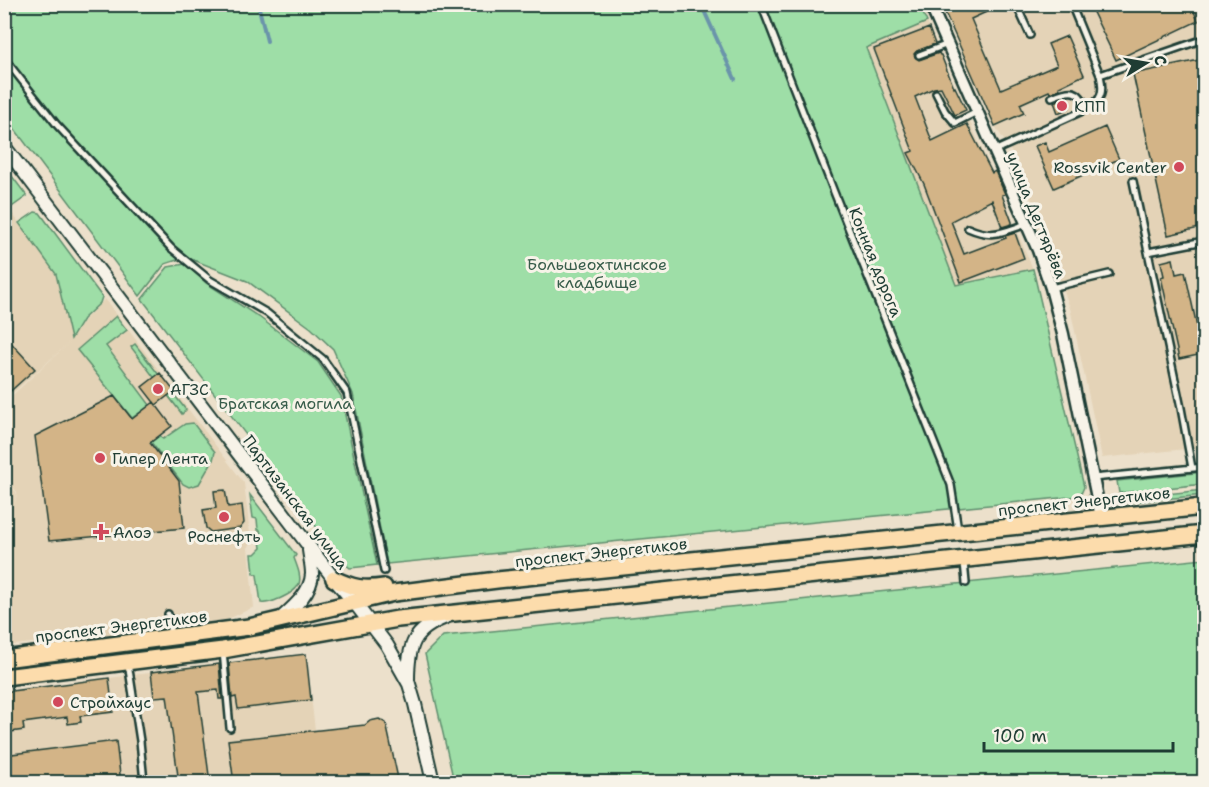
<svg xmlns="http://www.w3.org/2000/svg" width="1209" height="787" font-family="'Shantell Sans',sans-serif">
<rect width="100%" height="100%" fill="#ece0cb"/>
<filter id="ink" filterUnits="userSpaceOnUse"><feTurbulence type="fractalNoise" baseFrequency=".0167" numOctaves="2"/><feDisplacementMap in="SourceGraphic" scale="12" xChannelSelector="R" yChannelSelector="G"/><feConvolveMatrix kernelMatrix="1 2 1 2 8 2 1 2 1" color-interpolation-filters="sRGB"/></filter>
<g filter="url(#ink)">
<path fill="#e4d3b7" d="M942,5H1204V447L1102,458L1070,308L1019,164L995,126Z
M927,22L1033,269L956,285L866,47Z
M5,203L56,274L71,340L84,320L105,299L244,483L251,543L248,548L254,607L226,620L6,646L4,636V480L16,492L15,505L17,492L5,477V402L70,342L5,400Z
M306,654L315,730L365,725L370,721L379,719L386,723L399,782H5L4,726L113,712L109,678Z"/>
<path fill="#9edea7" stroke="#5e8e6e" stroke-width="1.5" d="M5,5H919L927,22L866,48L956,285L1033,269L1084,487L1080,496L387,564L353,394L333,349L311,328L247,281L186,257L165,264L140,296L5,116Z
M5,167L27,196L9,209L5,203Z
M35,212L40,213L102,297L100,303L83,319L71,339L56,274L19,223Z
M185,264L206,283L259,317L318,362L341,396L377,565L350,568L344,563L142,299L168,267Z
M116,316L127,330L106,346L150,405L132,418L77,350Z
M135,344L186,410L182,414L131,347Z
M145,417L163,439L185,424L193,423L215,452L213,460L199,484L189,487L183,484L134,420Z
M1204,472V484L1119,493L1117,481Z
M1204,490V495L1112,504L1107,500Z
M250,495L296,555L294,558C303,581 304,588 279,599C273,601 268,604 261,603L257,575L254,573L252,554H255L261,548L260,540L262,538L260,530H258L257,519L253,518Z
M1204,559V782H454L425,654L443,636Z"/>
<g fill="none" stroke-linecap="round" stroke-linejoin="round">
<path stroke="#6a94aa" stroke-width="4" d="M258,4L267,41
M701,4L735,79"/>
</g>
<path fill="#d3b487" stroke="#1f3d34" stroke-width="1.5" d="M952,4H1004L971,19L1001,89L1057,65L1048,44L1067,36L1084,75L1059,87L1060,89L1050,93L1049,91L1020,104L1024,113L995,126L943,8Z
M1089,4H1191L1198,21L1116,60Z
M929,28L935,44L917,51L914,54L915,57L919,60L939,53L940,55H941L954,88L955,87L966,110L955,115L941,87L934,88L915,97L932,141L967,124L992,173L995,171L1005,194L1002,195L1012,222V224L1002,227L992,200L951,221L964,254L1006,238L1005,236L1015,233L1024,258L961,282L924,184L908,153L913,151L874,49Z
M1204,59V227L1168,235L1133,74Z
M1065,98L1069,108L1058,113L1054,102Z
M1105,127L1119,159L1054,188L1035,146L1045,142L1049,152Z
M1173,259L1176,274L1185,272L1203,354L1179,359L1161,277L1164,276L1161,262Z
M4,335L35,369L4,397Z
M160,373L174,391L156,405L142,387Z
M114,396L132,419L154,402L172,426L150,443L179,481L184,528L49,541L35,436Z
M225,490L228,507L242,505L244,523L240,528L211,532L206,528L203,510L216,508L214,491Z
M306,654L311,700L238,709L236,697L232,698L229,663Z
M219,664L222,699H219L218,690L198,692L210,783H179L167,696L154,697L151,672Z
M109,678L113,712L80,716L81,722L68,724L67,717L23,723L24,730L4,733V692Z
M379,719L386,723L399,783H234L228,740L365,725L370,721Z
M116,741L121,783H4V755Z"/>
<g fill="none" stroke-linecap="round" stroke-linejoin="round">
<defs>
<path id="service" d="M761,4L834,192L951,485L958,530
M1016,4L1030,35
M1071,4L1100,75C1104,92 1102,100 1087,109
M919,55L948,44
M4,58L57,125L171,248L210,280L267,313L323,359L347,393L384,571
M1100,75L1204,39
M936,93L945,111L955,123L977,112
M994,151L1087,109C1079,88 1071,89 1052,97
M1133,181L1148,252
M968,228C993,239 1002,232 1027,224
M1051,288L1109,274
M1192,468L1181,408L1148,252L1204,241
M1093,478L1204,467
M964,562L966,583
M168,614L171,637
M223,651L230,728
M128,663L140,741L144,782"/>
<path id="minor" d="M930,4L1038,250L1051,288L1063,334L1101,517"/>
<path id="tertiary" d="M4,146L308,545L334,579L354,602L387,645L409,684L415,704L433,782
M278,621C291,609 311,594 312,574C312,566 310,558 309,550
M408,680C408,645 413,630 446,617"/>
<path id="primary" d="M334,579C353,588 363,590 384,587
M4,659L249,627L394,593L497,580L1204,507
M4,677L223,650L398,619L1204,534"/>
</defs>
<use href="#service" stroke="#1f3d34" stroke-width="10"/>
<use href="#minor" stroke="#1f3d34" stroke-width="15"/>
<use href="#tertiary" stroke="#1f3d34" stroke-width="16"/>
<use href="#primary" stroke="#1f3d34" stroke-width="20"/>
<use href="#service" stroke="#f7f3e8" stroke-width="5"/>
<use href="#minor" stroke="#f7f3e8" stroke-width="10"/>
<use href="#tertiary" stroke="#f7f3e8" stroke-width="12"/>
<use href="#primary" stroke="#fcdcac" stroke-width="15"/>
</g>
</g>
<g fill="#d1495b" stroke="#f7f3e8" stroke-width="2">
<circle cx="1062" cy="106" r="6"/>
<circle cx="1179" cy="167" r="6"/>
<circle cx="158" cy="389" r="6"/>
<circle cx="100" cy="458" r="6"/>
<circle cx="224" cy="517" r="6"/>
<path d="M98 523h6v6h6v6h-6v6h-6v-6h-6v-6h6z"/>
<circle cx="58" cy="702" r="6"/>
</g>
<g text-anchor="middle" stroke-width="6" stroke-linejoin="round" paint-order="stroke">
<g font-size="16" fill="#1f3d34" stroke="#f7f3e8" text-anchor="start">
<text x="1074" y="112">КПП</text>
<text x="1167" y="173" text-anchor="end">Rossvik Center</text>
<text x="170" y="395">АГЗС</text>
<text x="112" y="464">Гипер Лента</text>
<text x="113" y="538">Алоэ</text>
<text x="224" y="542" text-anchor="middle">Роснефть</text>
<text x="70" y="708">Стройхаус</text>
</g>
<g font-size="16" fill="#1f3d34" stroke="#f7f3e8">
<text transform="translate(1037 215) rotate(68)" y="6">улица Дегтярёва</text>
<text transform="translate(876 262) rotate(68)" y="6">Конная дорога</text>
<text transform="translate(1084 501) rotate(-6)" y="6">проспект Энергетиков</text>
<text transform="translate(296 502) rotate(53)" y="6">Партизанская улица</text>
<text transform="translate(601 552) rotate(-6)" y="6">проспект Энергетиков</text>
<text transform="translate(121 626) rotate(-7)" y="6">проспект Энергетиков</text>
</g>
<g font-size="16" fill="#385d4b" stroke="#f7f3e8">
<text x="597" y="270">Большеохтинское<tspan x="597" dy="18">кладбище</tspan></text>
<text x="285" y="409">Братская могила</text>
</g>
</g>
<rect width="1209" height="787" fill="none" stroke="#f7f3e8" stroke-width="24"/>
<rect x="12" y="12" width="1185" height="763" fill="none" stroke="#1f3d34" stroke-width="2" filter="url(#ink)"/>
<g transform="translate(1146 63) rotate(79)" stroke="#f7f3e8" stroke-width="4.5" paint-order="stroke">
<path d="M0-4.5L10 22L0 15L-10 22Z" fill="#1f3d34"/>
<text y="-9" font-size="16" font-weight="bold" text-anchor="middle" fill="#1f3d34">С</text>
</g>
<path d="M984 742v9h189v-9" fill="none" stroke="#1f3d34" stroke-width="3"/>
<text x="993" y="742" font-size="18" fill="#1f3d34" stroke="#f7f3e8" stroke-width="4.5" paint-order="stroke">100 m</text>
</svg>
